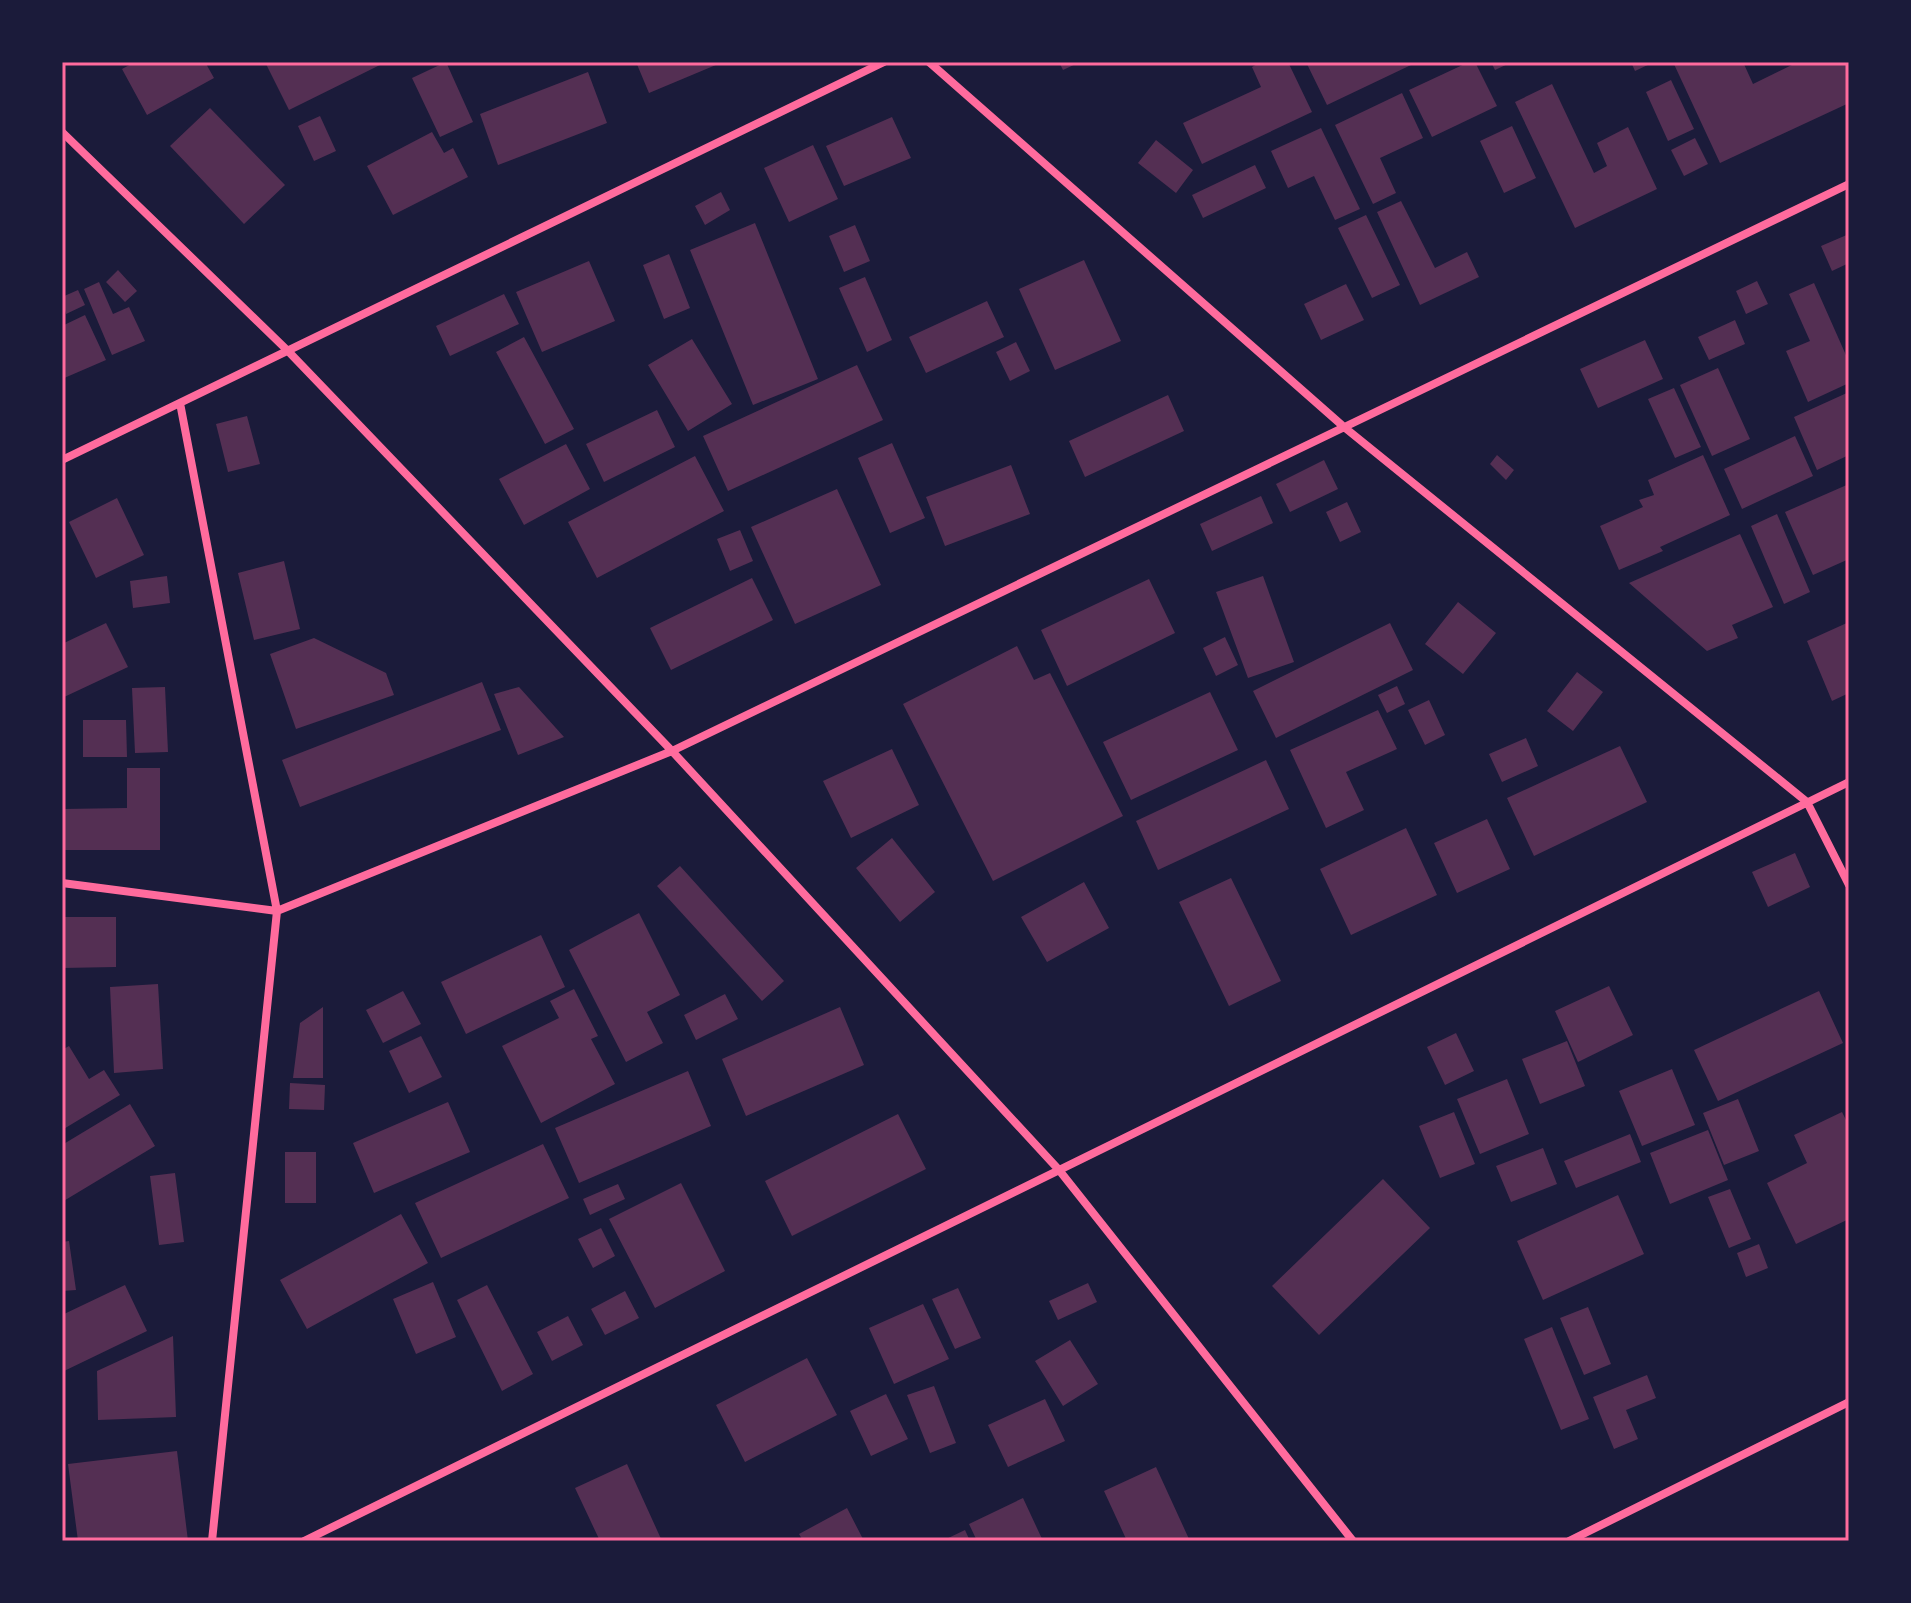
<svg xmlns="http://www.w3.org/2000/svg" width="1911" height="1603" font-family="'Public Sans',sans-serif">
<rect width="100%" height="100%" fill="#1b1b3a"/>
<path fill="#542f53" d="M135,62H205L214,78L147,115L122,69Z
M265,62H386L289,110Z
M446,62L473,122L440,137L412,78Z
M636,62H723L649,93Z
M1059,62H1080L1063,70Z
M1261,62H1288L1312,112L1202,164L1183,123L1261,87L1252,67Z
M1306,62H1410L1411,65L1327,105Z
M1469,62H1475L1497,106L1432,137L1409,90Z
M1491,62H1512L1495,70Z
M1631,62H1654L1635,71Z
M1673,62H1743L1753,84L1798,62H1849V103L1720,163Z
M588,72L607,123L498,165L480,114Z
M1671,80L1694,129L1668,141L1646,92Z
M1552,84L1594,173L1607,166L1597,143L1628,127L1657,189L1575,228L1515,102Z
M1402,93L1423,138L1380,158L1396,193L1373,204L1335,125Z
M210,108L285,185L244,224L170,146Z
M320,116L336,151L314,161L298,126Z
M892,117L911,158L844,186L826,146Z
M1512,126L1536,178L1504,193L1480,141Z
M1321,128L1360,209L1335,220L1314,176L1288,188L1271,151Z
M432,132L444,153L453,148L468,177L393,215L367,166Z
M1695,138L1708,164L1684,176L1671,150Z
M1156,140L1193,170L1176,193L1138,163Z
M813,145L838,199L789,222L764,168Z
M1255,165L1266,188L1203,218L1192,195Z
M721,192L730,210L705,225L695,206Z
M1401,201L1435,268L1467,252L1479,277L1420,305L1377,212Z
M1366,215L1400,285L1372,298L1338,228Z
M755,223L818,379L753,405L690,250Z
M855,225L870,261L844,272L829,236Z
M1849,234V263L1832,271L1821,246Z
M669,254L690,308L664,319L643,265Z
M1084,260L1121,341L1055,370L1019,289Z
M589,261L615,321L542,352L516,292Z
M118,270L137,291L125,302L106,282Z
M865,277L892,340L867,352L839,288Z
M1757,281L1768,304L1746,314L1736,291Z
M99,282L113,314L129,307L145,341L112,355L84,289Z
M1814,283L1849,362V383L1808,402L1786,351L1810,341L1789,294Z
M1346,284L1364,320L1321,340L1304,304Z
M78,290L85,305L66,314L62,297Z
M504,294L519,324L450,356L436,326Z
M987,301L1004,337L926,373L909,337Z
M85,315L106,360L62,379V326Z
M1735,320L1745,344L1709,360L1698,337Z
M524,337L574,429L545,444L496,352Z
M692,339L732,404L688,431L648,365Z
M1645,340L1663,379L1598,408L1580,369Z
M1016,342L1030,371L1010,381L996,352Z
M857,365L883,420L728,491L703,436Z
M1718,368L1750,439L1712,456L1680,385Z
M1674,388L1701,447L1675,458L1648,399Z
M1849,392V455L1817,470L1794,417Z
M1168,395L1184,431L1085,477L1069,441Z
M657,410L675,447L604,482L586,444Z
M247,416L260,464L228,472L216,424Z
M1795,436L1813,476L1742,509L1724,469Z
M892,443L925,518L890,533L858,458Z
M566,444L590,489L524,525L499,479Z
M1497,455L1514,470L1506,480L1490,464Z
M1703,455L1730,515L1660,547L1663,551L1619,570L1600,526L1643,507L1639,500L1654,495L1648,480Z
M695,456L724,511L597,578L568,522Z
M1324,460L1338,489L1290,512L1276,484Z
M1011,465L1030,514L945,546L926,497Z
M1849,484V559L1813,575L1785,512Z
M837,489L881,585L795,624L751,527Z
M1261,496L1273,523L1212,551L1200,524Z
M117,498L144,555L96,578L69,522Z
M1347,502L1361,532L1340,542L1326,512Z
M1777,514L1810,592L1784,604L1751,526Z
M740,530L753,561L730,571L717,539Z
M1740,534L1773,607L1732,625L1738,638L1707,651L1629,583Z
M284,561L300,629L254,640L238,573Z
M167,576L170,603L133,608L130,581Z
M1263,576L1294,662L1248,678L1216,592Z
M752,578L773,620L671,670L650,628Z
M1149,579L1175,633L1067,686L1041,630Z
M1458,602L1496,633L1463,674L1425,644Z
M1849,622V693L1832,701L1807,641Z
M106,623L128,667L62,698V644Z
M1390,623L1413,670L1276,738L1253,691Z
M1225,637L1238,665L1216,676L1203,648Z
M314,638L386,673L394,695L296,729L270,654Z
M1017,646L1034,680L1050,673L1123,816L993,881L903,704Z
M1577,672L1603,692L1573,731L1547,711Z
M482,682L501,730L300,807L282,760Z
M1397,686L1405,704L1387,713L1378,695Z
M165,687L168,752L135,753L132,688Z
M519,687L564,737L518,755L494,694Z
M1210,692L1238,750L1131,800L1103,742Z
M1429,700L1445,735L1425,745L1408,710Z
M1378,710L1397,749L1346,772L1364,810L1326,828L1290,750Z
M83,720H126L127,757H83Z
M1526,738L1538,766L1502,782L1489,754Z
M1620,746L1647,802L1534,856L1507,798Z
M892,749L919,805L851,838L823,781Z
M1266,760L1289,809L1158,870L1136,821Z
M127,768H160V850H63V809L127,808Z
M1487,819L1510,869L1457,893L1434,843Z
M1406,828L1437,895L1351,935L1320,869Z
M892,838L935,892L900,922L856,868Z
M1795,853L1810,887L1768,907L1752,872Z
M680,866L784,981L762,1001L657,886Z
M1231,878L1281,981L1229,1006L1179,902Z
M1084,882L1109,928L1047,962L1021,917Z
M639,913L680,995L647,1012L663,1043L626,1062L569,950Z
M62,917H116V967L62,968Z
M541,935L565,987L466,1034L441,982Z
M158,984L163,1069L114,1073L110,987Z
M1609,986L1633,1035L1578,1062L1555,1011Z
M574,989L598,1036L591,1039L615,1084L541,1123L502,1046L559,1018L550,1001Z
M403,991L421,1024L383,1043L366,1010Z
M1819,991L1843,1043L1718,1101L1694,1050Z
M725,994L738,1019L696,1040L684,1015Z
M323,1007V1078H293L300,1023Z
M840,1007L864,1065L746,1116L722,1059Z
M1456,1033L1474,1071L1445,1085L1427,1047Z
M421,1036L442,1077L409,1093L389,1051Z
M1567,1041L1585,1086L1540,1104L1522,1059Z
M69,1046L89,1079L104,1070L120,1095L62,1130V1050Z
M1672,1069L1695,1125L1642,1146L1619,1091Z
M688,1071L711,1126L579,1183L555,1128Z
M1507,1079L1529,1134L1480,1154L1457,1099Z
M290,1083L325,1085L324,1110L289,1109Z
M1738,1099L1759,1151L1724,1165L1703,1113Z
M448,1102L470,1152L374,1193L353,1143Z
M130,1104L155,1146L62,1202V1145Z
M1454,1112L1475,1164L1440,1178L1419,1126Z
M1842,1112L1849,1126V1219L1796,1244L1767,1183L1807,1163L1794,1135Z
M898,1114L926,1169L792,1236L765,1181Z
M1708,1130L1728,1180L1670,1204L1650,1153Z
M1630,1134L1641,1162L1576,1188L1564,1161Z
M543,1144L569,1198L441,1258L415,1203Z
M1543,1148L1557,1184L1511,1202L1496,1166Z
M285,1152H316V1203H285Z
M175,1173L184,1242L159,1245L150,1176Z
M1383,1179L1430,1228L1319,1335L1272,1286Z
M681,1183L725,1271L655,1308L609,1219Z
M618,1184L625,1199L590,1215L583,1199Z
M1730,1189L1751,1239L1729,1248L1708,1197Z
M1618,1195L1644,1254L1543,1300L1517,1241Z
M401,1214L428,1263L307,1329L280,1280Z
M601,1228L615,1256L593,1268L578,1239Z
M69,1241L76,1290L62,1291V1242Z
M1759,1244L1768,1268L1746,1277L1737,1253Z
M433,1282L456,1337L416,1354L393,1299Z
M1088,1283L1097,1302L1058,1320L1049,1301Z
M125,1285L147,1331L62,1372V1315Z
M487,1285L533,1374L502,1391L457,1300Z
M958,1288L981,1338L955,1349L932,1299Z
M625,1291L639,1318L605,1335L591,1309Z
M923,1304L949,1359L894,1384L869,1328Z
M1588,1307L1611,1364L1584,1375L1560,1318Z
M568,1316L583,1345L552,1361L537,1332Z
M1552,1327L1589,1419L1561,1430L1524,1339Z
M173,1336L176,1417L98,1420L97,1371Z
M1070,1340L1098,1384L1063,1406L1035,1361Z
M807,1358L837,1415L745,1462L716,1405Z
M1647,1375L1656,1398L1626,1410L1638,1439L1614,1449L1593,1397Z
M934,1386L956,1443L930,1453L907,1395Z
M886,1394L908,1439L871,1456L850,1411Z
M1045,1399L1065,1441L1008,1467L988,1425Z
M177,1451L188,1541H78L68,1464Z
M627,1464L662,1541H600L575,1488Z
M1156,1467L1189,1539L1184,1541H1127L1104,1491Z
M1023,1498L1043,1541H977L969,1524Z
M847,1508L864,1541H803L799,1534Z
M965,1530L970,1541H942Z"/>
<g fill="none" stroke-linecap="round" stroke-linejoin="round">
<path stroke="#ff6b9d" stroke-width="8" d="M929,62L1344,427L1807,802L1849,885
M62,132L288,351L672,751L1059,1170L1353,1541
M180,403L277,911L212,1541
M62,460L884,62
M62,883L277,911L672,751L1849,184
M304,1541L1849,782
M1569,1541L1849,1402"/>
</g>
<rect width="1911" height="1603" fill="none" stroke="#1b1b3a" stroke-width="128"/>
<rect x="64" y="64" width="1783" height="1475" fill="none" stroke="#ff6b9d" stroke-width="3"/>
</svg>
